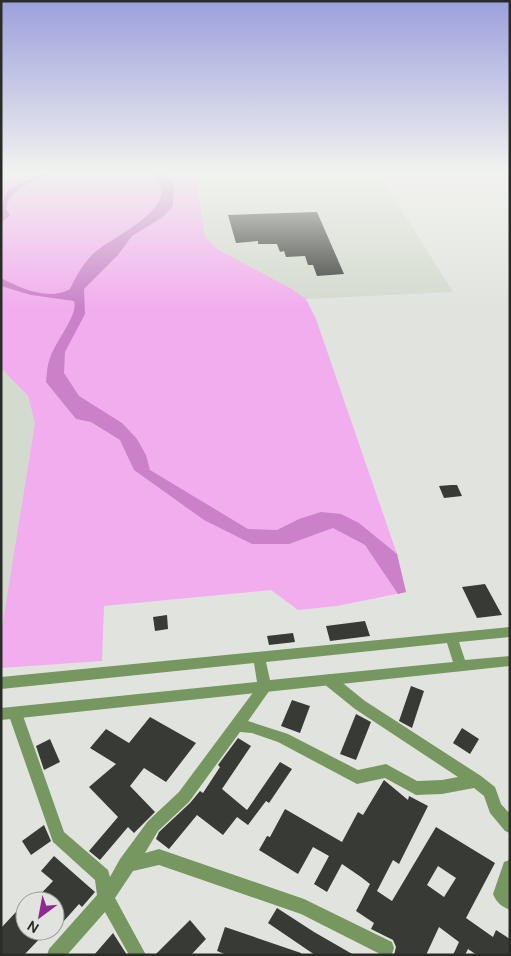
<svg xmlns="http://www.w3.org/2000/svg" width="511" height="956" font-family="'DM Sans',sans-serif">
<rect width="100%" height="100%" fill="#e1e4de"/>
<path fill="#d3dace" d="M200,174H379L453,292L306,299L292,289L219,250L205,237L196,179Z
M1,368L28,396L35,423L1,633Z"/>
<path fill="#f2adef" d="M21,174H200L196,179L205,237L219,250L292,289L306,299L316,319L397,554L406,592L337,606L298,610L271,590L104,606L102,661L1,668V633L35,423L28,396L1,368V184Z"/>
<path fill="#ca81c8" d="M41,174H50C33,182 10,188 6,209L10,215L1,223C1,186 10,189 41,174Z
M152,174H163L174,183L173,206L163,217L132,236L118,255L84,289L85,314L65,352L64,373L79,396L122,423L137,439L146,455L150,470L248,529L277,530L299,519L321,512L341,514L359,523L397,554L406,592L398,594L365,545L333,528L289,544H252L204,520L134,470L120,440L91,422L76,419L46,382C47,374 47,365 50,358C55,342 79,314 74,301L31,295L1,286V278C22,289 49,301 70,289C76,276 83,264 93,254C110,237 188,206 152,174Z"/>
<path fill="#373a35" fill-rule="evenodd" d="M317,212L344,274L317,276L313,265H308L305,256L286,257L284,251L280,252L277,244H258V241L236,243L228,215Z
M451,485H457L462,496L444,498L439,486Z
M485,584L502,615L477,618L462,587Z
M167,615L168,629L155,631L153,617Z
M365,621L370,636L330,641L326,626Z
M293,633L295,642L269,645L267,636Z
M411,686L424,691L412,728L399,721Z
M292,700L310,706L300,733L281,726Z
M356,714L371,722L356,760L340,754Z
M150,717L196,743L166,782L144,768L130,786L155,812L134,833L128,827L100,860L89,851L118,817L89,787L116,764L90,748L106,729L129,743Z
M462,728L479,739L470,754L453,743Z
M238,738L251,746L222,789L247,810L280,762L292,769L269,803L266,801L248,825L237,817L223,835L197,815L169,849L156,839L159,832L190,803L200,791L203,793L220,767L218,765Z
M50,739L60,762L44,770L36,746Z
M384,780L408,800L409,796L428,806L399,864L393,860L377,891L392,901L436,827L495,863L466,918L493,937L496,930L510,939V955H477L468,949L465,955H453L459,942L439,927L426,955H394L396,947L393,940L371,929L374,923L356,911L370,884L361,877L342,864L327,892L314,884L329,856L313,847L298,874L259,850L267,836L270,837L285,809L342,842L358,812L363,815ZM438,866L456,878L444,897L427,885Z
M44,825L51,841L31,855L22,841Z
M54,856L95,892L82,907L79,904L63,922L55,915V901H34L53,881L41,871Z
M277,908L314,932L354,955H315L268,923Z
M25,910V931H47L24,955H1V928L16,912L20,916Z
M190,920L206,939L191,955H155Z
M225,927L301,953V955H227L217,951Z
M113,933L127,955H94Z"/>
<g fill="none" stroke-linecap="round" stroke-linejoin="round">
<path fill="#779761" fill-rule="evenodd" d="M329,674L334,676L365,701L481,776L495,787L501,804L510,814V833L505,831L490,813L484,796L474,788L442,794L416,795L385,778L357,784L278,742L252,733L240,732L189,802L158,831L145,853L159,849L304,899L392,942L394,948L392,954H380L301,914L159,865L133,871L115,898L146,955H129L105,912L67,955H47L49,949L97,895L95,880L53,842L8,713L10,709L15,707L20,709L22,713L64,832L108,870L110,877L120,859L148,821L179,792L260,683L265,681L270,683L272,687L248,721L288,734L358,770L386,764L417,781L442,780L458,777L355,709L324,684L323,680L324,676Z
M510,860V910C502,907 496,902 493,894L504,862Z"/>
<path fill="#779761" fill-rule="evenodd" d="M510,627V637L459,642L465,660L510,656V666L1,720V708L257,682L254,663L1,689V677ZM447,643L453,662L270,680L266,662Z"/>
</g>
<linearGradient id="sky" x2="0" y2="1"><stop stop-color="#9ca0db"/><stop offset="0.56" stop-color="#f2f3f0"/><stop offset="1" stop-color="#f2f3f0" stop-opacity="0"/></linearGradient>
<rect width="511" height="308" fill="url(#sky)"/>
<rect width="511" height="956" fill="none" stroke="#2a2c29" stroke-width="5"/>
<g transform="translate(40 916) rotate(212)"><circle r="24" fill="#e1e4de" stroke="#989a96"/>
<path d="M0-4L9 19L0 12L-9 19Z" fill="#8f298f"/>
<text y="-8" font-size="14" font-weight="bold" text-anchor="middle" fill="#2a2c29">N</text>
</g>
</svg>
